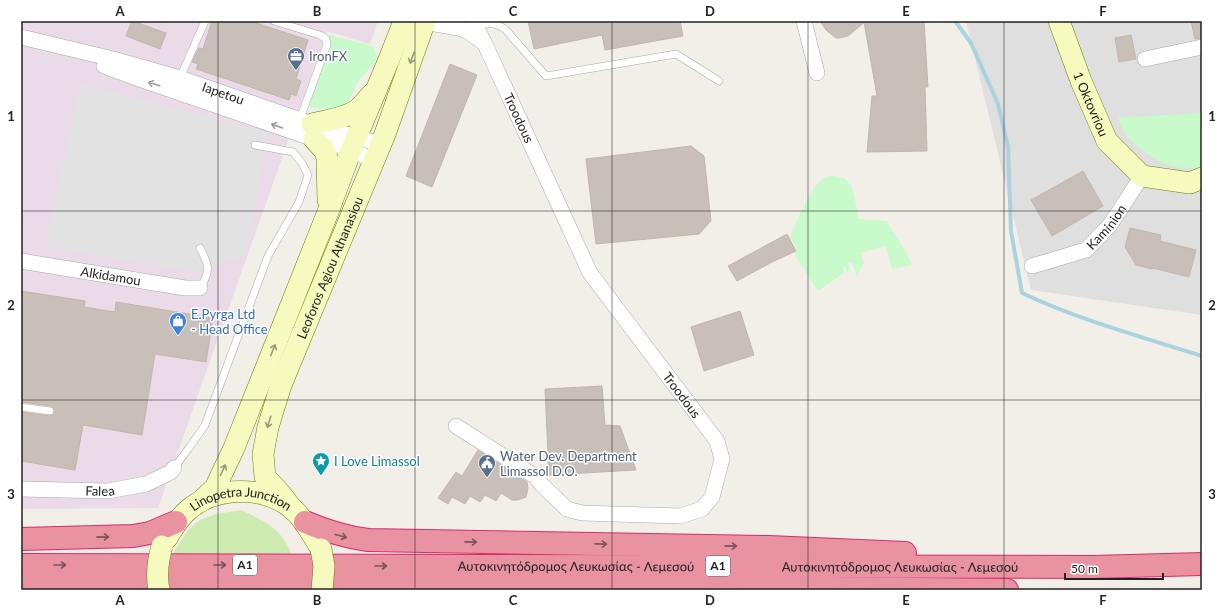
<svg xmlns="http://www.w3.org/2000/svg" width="1223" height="611" font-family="Lato,sans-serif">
<rect width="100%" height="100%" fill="#f2efe9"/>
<path fill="#e0dfdf" d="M966,21H1202V315L1031,290Z"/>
<path fill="#ebdbe8" d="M21,21H378L370,44L327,31L158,508L21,509Z"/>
<path fill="#cdebb0" d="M241,510C264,520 284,531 292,556L171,576L174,552L187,531L200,520L216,514Z"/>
<path fill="#c8facc" d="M329,35L373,46L377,59L358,82L347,104L333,109L314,108L303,104Z
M1202,113V167C1176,173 1154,161 1135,144C1131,140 1125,135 1123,130C1121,126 1120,122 1118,118Z
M836,176L845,179L852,187L859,219L887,221L913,265L892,269L886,246L860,253L864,262L857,277L852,262L848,263L850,271L847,272L843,264L844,273L818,291L795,255L797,249L790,237C796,223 812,182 826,177C829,176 833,176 836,176Z"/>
<path fill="#e2e2e2" d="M81,84L268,132L245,256L195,272L45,246Z"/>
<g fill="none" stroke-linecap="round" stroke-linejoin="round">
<path stroke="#aad3df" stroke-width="4" d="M955,21L971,43L998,104L1008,147L1011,231L1022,293C1079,320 1142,337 1202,356"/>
</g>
<path fill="#c7bfb8" stroke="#c4b6ab" d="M132,21L166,33L160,49L126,36Z
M212,21H250L308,40L296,79L301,81L296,96L291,94L289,100L196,69L198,64L192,62L199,48L203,49Z
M528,21H680L683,36L605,50L602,35L534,49Z
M820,21H866L848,36L840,38H836L826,30Z
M895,21H924L928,87H925L927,151L867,152L872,96H877L864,22Z
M1191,21H1202V38L1195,39Z
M1131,35L1136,59L1119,62L1115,38Z
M450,64L477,75L432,187L406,176Z
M691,146L704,156L711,221L699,234L596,244L586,159Z
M1083,171L1103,206L1052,236L1031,200Z
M1130,228L1161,235L1160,241L1196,250L1189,277L1153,268L1152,269L1136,265L1125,247Z
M787,234L796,251L772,262L737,281L728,266Z
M21,291L85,301L84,307L115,312L116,302L213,318L206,362L155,354L142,435L83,425L75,470L21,461V412L50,416L54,414L55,411L54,409L51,406L21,402Z
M740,311L754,355L704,371L691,327Z
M602,386L605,425L620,426L636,470L549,475L545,389Z
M478,450L527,482L528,488L526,497L518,500H512L501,493L496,501L485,495L480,502L470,496L465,504L452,497L448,504L438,498L456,472L462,476Z"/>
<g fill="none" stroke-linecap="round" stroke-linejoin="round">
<defs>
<path id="lane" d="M274,21L320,35L326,39L327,45L300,119
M476,26C489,23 494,22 505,29L546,76L676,54L719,81
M180,78L205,21
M200,248C209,265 211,271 200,288
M21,407L50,411
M174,468L189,448L205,425L268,256L299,202L308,175L302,163L293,152L255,145"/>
<g id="street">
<path d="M804,21L817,73"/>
<path d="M424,22L458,28L467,31L483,42"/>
<path id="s1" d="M21,37L113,59L180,78L312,124L380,144"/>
<path d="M1145,59L1202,47"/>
<path d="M104,66L139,79L314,139L351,150L374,160"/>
<path id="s2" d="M21,261L185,288H200"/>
<path id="s3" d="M1032,266L1086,250L1110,225L1142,176"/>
<path d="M456,426L536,477L542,485L567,509L582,513L680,516L702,509L712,497L722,459L717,441L590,273L484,42L473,21"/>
<path id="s4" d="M21,489L108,491L146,484L171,472L174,468"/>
</g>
<g id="secondary">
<path id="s5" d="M1059,21L1081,81L1107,141L1142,176L1190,183L1202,178"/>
<path d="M312,124C326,120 344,119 357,110C362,106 367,99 372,94"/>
<path d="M314,139L325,151L327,158L328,200"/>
<path d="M201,501L215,488L234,448L328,212L351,150L390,57L404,21"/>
<path id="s6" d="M293,510L280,493L265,477L263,454L268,427L281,385L385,134L425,21"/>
<path id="s7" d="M167,538C173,528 178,519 187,511C216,485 266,485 295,511C306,522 313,536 321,549"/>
</g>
<g id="highway">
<path d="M305,522C326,531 345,537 368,540L769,547L905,553"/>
<path d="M21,539L133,536L150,533L176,522"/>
<path id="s8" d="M21,565L1093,567L1202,564"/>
<path d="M21,585L148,584L308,586L451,584L1007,590"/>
</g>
</defs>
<use href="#lane" stroke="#a9a9a9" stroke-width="8"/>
<use href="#street" stroke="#a9a9a9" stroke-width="16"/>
<use href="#secondary" stroke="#707d05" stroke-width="22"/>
<use href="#highway" stroke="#dc2a67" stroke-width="24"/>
<use href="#lane" stroke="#fff" stroke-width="7"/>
<use href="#street" stroke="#fff" stroke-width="15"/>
<use href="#secondary" stroke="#f7fabf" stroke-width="21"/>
<use href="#highway" stroke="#e892a2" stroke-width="22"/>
<defs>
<path id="secondary-bridge" d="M321,549L324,566L322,590
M159,590C156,575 158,560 162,546"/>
</defs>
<use href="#secondary-bridge" stroke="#707d05" stroke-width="22" stroke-linecap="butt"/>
<use href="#secondary-bridge" stroke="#f7fabf" stroke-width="21"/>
</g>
<defs><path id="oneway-shaft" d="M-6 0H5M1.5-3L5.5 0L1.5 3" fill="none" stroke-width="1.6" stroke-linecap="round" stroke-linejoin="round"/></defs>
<g stroke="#979978">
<use href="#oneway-shaft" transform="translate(412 58) rotate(110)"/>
<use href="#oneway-shaft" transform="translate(273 350) rotate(-68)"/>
<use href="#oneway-shaft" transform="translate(269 422) rotate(107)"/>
<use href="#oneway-shaft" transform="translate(223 470) rotate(-65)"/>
</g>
<g stroke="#9c9c9c">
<use href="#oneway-shaft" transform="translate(154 84) rotate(-162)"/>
<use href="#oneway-shaft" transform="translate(277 126) rotate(-161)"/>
</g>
<g stroke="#7b545c">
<use href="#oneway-shaft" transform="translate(341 536) rotate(15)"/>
<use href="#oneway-shaft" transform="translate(103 537) rotate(-1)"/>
<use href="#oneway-shaft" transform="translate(471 542) rotate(1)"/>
<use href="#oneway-shaft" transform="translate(601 544) rotate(1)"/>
<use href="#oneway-shaft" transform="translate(731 546) rotate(1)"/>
<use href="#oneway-shaft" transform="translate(60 565)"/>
<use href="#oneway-shaft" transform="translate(220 565)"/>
<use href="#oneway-shaft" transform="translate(381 566)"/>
</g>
<path fill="none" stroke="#222" stroke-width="1" stroke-opacity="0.55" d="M218,21V590M415,21V590M612,21V590M808,21V590M1004,21V590M21,211H1202M21,400H1202"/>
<defs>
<symbol id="office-pin" viewBox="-11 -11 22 30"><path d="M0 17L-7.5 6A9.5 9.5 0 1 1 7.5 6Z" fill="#5c6f8a" stroke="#fff"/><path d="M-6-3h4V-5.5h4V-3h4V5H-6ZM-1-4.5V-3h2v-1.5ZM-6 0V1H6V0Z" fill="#fff"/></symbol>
<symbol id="shop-pin" viewBox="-11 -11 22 30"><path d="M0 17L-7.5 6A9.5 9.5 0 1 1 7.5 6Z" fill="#3f7fe0" stroke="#fff"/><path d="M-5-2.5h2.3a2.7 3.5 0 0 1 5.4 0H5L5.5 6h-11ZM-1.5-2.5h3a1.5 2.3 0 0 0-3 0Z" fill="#fff"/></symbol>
<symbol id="sight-pin" viewBox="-11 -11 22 30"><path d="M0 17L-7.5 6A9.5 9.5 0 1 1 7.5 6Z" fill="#0f9aa8" stroke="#fff"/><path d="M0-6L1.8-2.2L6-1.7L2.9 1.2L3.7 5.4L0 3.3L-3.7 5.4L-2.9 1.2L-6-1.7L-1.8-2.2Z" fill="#fff"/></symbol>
<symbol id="civic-pin" viewBox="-11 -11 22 30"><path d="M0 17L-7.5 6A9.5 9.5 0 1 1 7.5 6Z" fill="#5c6f8a" stroke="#fff"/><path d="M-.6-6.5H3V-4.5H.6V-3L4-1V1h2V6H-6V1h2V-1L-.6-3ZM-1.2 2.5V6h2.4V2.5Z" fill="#fff"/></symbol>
</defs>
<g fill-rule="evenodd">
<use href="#office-pin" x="286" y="46" width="20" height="27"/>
<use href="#shop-pin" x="168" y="311" width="20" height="27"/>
<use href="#sight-pin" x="311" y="451" width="20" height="27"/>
<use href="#civic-pin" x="477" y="453" width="20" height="27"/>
</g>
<g text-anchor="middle" stroke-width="3" stroke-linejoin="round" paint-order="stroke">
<g fill="#fff" stroke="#646464" stroke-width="1">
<rect x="233" y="555" width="24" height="20" rx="3"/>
<rect x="706" y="556" width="24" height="20" rx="3"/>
</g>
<g font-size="12" font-weight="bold" fill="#222">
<text x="245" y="569">A1</text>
<text x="718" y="570">A1</text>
</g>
<g font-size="13" fill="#4e5e75" stroke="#fff" text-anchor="start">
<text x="309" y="61">IronFX</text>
<text x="500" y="461">Water Dev. Department<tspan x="500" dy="15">Limassol D.O.</tspan></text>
</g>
<g font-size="13" fill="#222" stroke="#fff">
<text dy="5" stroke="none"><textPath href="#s1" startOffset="210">Iapetou</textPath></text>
<text dy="5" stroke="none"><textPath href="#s5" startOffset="89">1 Oktovriou</textPath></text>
<text transform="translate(519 118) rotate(65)" y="5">Troodous</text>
<text dy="5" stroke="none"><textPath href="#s3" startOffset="87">Kaminion</textPath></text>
<text dy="5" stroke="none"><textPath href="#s6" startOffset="265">Leoforos Agiou Athanasiou</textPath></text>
<text dy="5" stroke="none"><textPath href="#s2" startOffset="91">Alkidamou</textPath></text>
<text transform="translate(682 395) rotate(53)" y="5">Troodous</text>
<text dy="5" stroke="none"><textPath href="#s4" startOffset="79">Falea</textPath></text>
<text dy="5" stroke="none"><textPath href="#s7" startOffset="92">Linopetra Junction</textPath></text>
<text dy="5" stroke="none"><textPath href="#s8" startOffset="555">Αυτοκινητόδρομος Λευκωσίας - Λεμεσού</textPath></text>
<text dy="5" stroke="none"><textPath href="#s8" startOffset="879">Αυτοκινητόδρομος Λευκωσίας - Λεμεσού</textPath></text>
</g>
<g font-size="13" fill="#366cbe" stroke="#fff" text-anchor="start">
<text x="191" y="319">E.Pyrga Ltd<tspan x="191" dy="15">- Head Office</tspan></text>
</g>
<g font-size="13" fill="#0d838f" stroke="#fff" text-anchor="start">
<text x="334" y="466">I Love Limassol</text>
</g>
</g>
<rect width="1223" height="611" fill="none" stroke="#ffffff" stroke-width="44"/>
<path d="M1065 573v6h98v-6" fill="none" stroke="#222222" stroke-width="2"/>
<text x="1071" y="573" font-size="12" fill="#222222" stroke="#ffffff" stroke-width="3" paint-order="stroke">50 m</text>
<rect x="22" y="22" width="1179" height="567" fill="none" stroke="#222" stroke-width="1.5"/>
<g font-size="13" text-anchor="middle" font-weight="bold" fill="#222">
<text x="120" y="16">A</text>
<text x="317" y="16">B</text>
<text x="513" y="16">C</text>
<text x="710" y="16">D</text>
<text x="906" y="16">E</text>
<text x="1103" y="16">F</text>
<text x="11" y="121">1</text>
<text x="1212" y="121">1</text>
<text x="11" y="310">2</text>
<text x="1212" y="310">2</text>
<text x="11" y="499">3</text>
<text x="1212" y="499">3</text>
<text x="120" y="605">A</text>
<text x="317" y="605">B</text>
<text x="513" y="605">C</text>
<text x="710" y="605">D</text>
<text x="906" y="605">E</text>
<text x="1103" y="605">F</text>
</g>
</svg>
